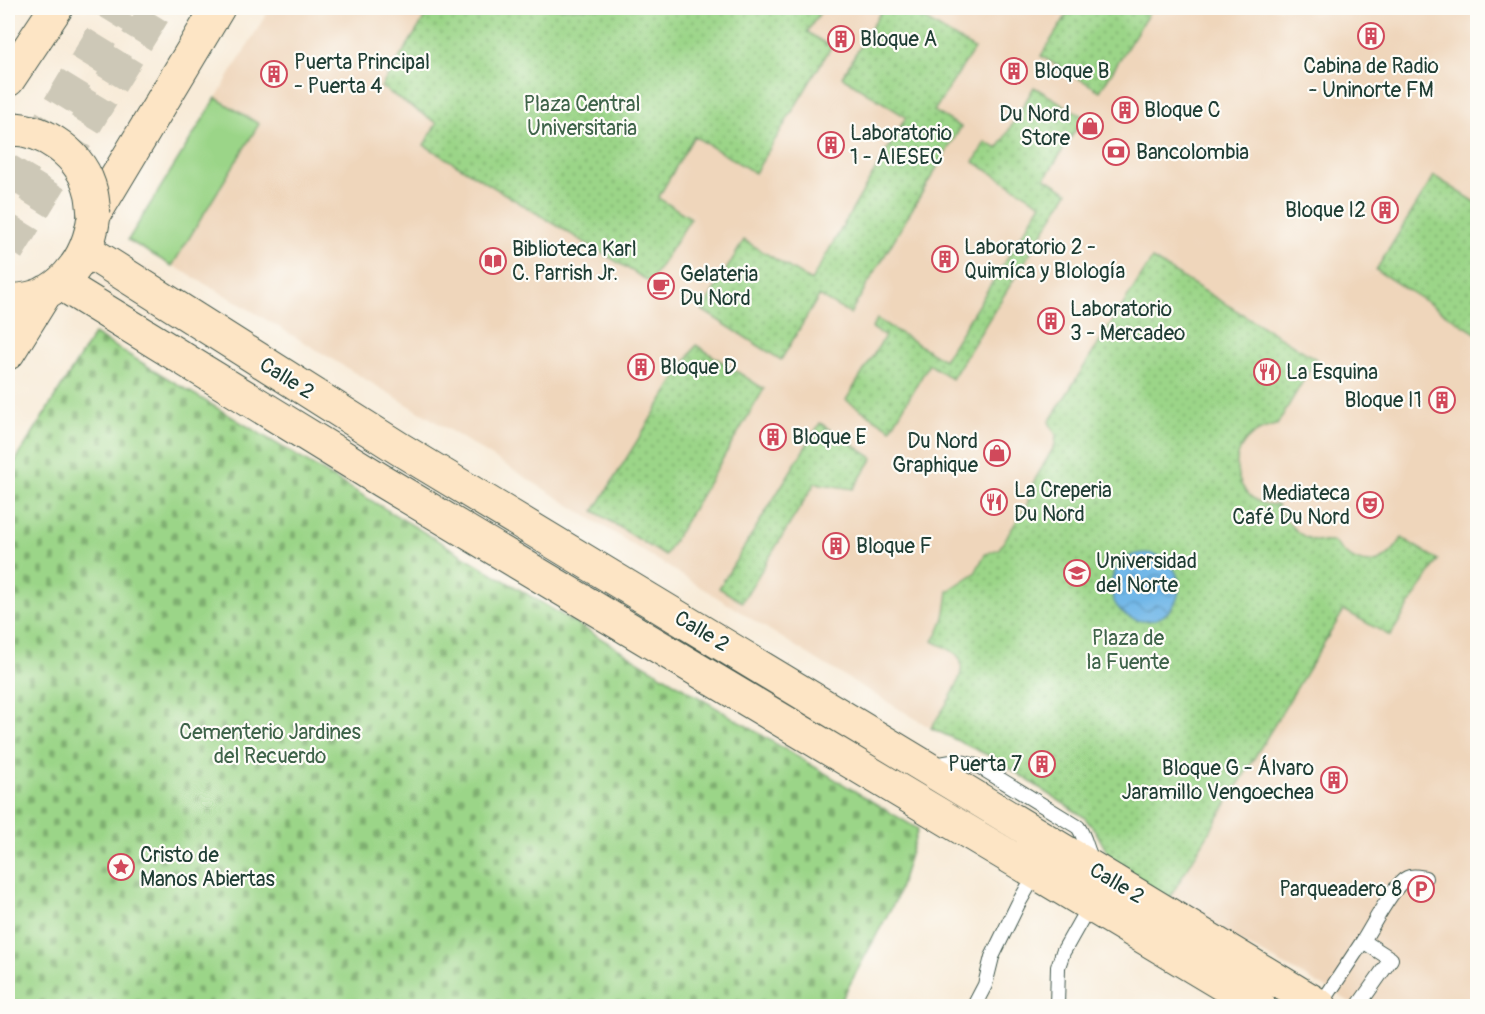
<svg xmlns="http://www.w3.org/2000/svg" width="1485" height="1014" font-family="Pangolin,sans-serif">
<defs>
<pattern id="cemetery-stones" width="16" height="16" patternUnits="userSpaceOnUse" patternTransform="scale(1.5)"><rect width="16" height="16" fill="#9bd588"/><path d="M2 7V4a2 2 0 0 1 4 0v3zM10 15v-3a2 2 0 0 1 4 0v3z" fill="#7eae70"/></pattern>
<pattern id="park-dots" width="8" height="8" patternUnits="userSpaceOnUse" patternTransform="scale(1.5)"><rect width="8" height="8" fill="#9bd588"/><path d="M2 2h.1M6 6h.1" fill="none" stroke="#7eae70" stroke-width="1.8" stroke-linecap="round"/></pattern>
<pattern id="water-waves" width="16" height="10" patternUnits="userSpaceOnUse" patternTransform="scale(1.5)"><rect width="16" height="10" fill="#71b7e8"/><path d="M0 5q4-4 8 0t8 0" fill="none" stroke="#5c96bd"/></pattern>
</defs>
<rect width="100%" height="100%" fill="#fdfcf7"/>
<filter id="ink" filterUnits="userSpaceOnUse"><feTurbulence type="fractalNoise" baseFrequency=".0167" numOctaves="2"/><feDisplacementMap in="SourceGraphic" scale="12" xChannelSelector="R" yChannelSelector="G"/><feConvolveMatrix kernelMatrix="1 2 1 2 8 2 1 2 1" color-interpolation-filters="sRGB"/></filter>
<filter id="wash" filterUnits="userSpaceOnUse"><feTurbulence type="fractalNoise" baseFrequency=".008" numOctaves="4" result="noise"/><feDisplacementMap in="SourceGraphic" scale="24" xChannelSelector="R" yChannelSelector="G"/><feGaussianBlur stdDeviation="1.35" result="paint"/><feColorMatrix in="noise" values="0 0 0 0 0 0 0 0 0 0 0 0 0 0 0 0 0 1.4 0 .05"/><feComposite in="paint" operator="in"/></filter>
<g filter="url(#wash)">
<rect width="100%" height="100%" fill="#f8ebd8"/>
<path fill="#efd6bb" d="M270,8H1477V1006H1357L1308,978L1167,902L1104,848L1091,823L996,759L931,728L824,664L430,418L237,302L128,240L216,98Z"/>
<path fill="#9bd588" stroke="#5d895e" stroke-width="1.5" d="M216,98L259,124L172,266L128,240Z"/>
<path fill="url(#cemetery-stones)" stroke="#5d895e" stroke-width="1.5" d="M94,334L918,829L896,899L838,1006H8V473Z"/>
<path fill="url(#park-dots)" stroke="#5d895e" stroke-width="1.5" d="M431,8H823L807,32L831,47L755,173L694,136L658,198L691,218L650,282L424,145L437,123L381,87Z
M883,8H906L974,49L934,111L961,127L850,314L819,296L781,360L702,310L744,240L811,281L906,117L842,77Z
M1071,8H1152L1100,91L1041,56Z
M1034,87L1084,117L1045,178L1068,192L952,379L929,364L891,429L846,400L885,336L872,328L877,319L944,360L1041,204L974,162L985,142L998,149Z
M1434,176L1477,203V334L1376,270Z
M1152,259L1316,359L1277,425C1212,437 1236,511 1277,504C1290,530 1303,543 1334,542C1358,570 1382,571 1402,538L1438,560L1390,636L1344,610L1167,902L1118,872L1096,832L1084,817L996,759L931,728C940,713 972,672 958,656C953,650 940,645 933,641C944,626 946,609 948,591L975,573L985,554L999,549L1027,505L1033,483L1055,445L1056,435L1049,422Z
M696,345L764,389L665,556L594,511Z
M820,423L873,458L853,489L815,483L742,602L719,588Z"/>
<path fill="url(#water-waves)" stroke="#487a8e" stroke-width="1.5" d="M1111 587a34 34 0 1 1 68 0a34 34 0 1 1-68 0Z"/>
</g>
<g filter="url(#ink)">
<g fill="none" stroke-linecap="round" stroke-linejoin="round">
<path stroke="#cdc8b7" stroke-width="33" stroke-dasharray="33 16" stroke-linecap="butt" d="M8,190L119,8
M8,250L157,8"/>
<defs>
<path id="lane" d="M934,765L957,761L980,767L1078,827C1086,838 1086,850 1093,861
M974,1006L985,985L992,957L1018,904L1036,873
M1057,1006L1058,967L1063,952L1090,904
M1320,1006L1363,941
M1358,1006L1391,959L1363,941C1372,927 1394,884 1407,878C1413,875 1419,877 1425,878"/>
<path id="secondary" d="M8,80L56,8
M86,250L400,449L1320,1006
M60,283L382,481L1259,1006
M8,300C58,303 89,260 94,215L218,8
M8,353L46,292"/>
</defs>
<use href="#lane" stroke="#40574d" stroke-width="16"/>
<use href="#secondary" stroke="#40574d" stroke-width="35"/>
<use href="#lane" stroke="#fff" stroke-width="14"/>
<use href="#secondary" stroke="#fde5c5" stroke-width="33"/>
<defs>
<path id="secondary-bridge" d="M8,129C45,128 82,155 91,192C93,199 93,208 94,215"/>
</defs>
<use href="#secondary-bridge" stroke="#40574d" stroke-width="35" stroke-linecap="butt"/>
<use href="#secondary-bridge" stroke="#fde5c5" stroke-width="33"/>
</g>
</g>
<defs>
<symbol id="building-ring" viewBox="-11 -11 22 22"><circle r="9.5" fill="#fdfcf7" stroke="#d1495b" stroke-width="1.5"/><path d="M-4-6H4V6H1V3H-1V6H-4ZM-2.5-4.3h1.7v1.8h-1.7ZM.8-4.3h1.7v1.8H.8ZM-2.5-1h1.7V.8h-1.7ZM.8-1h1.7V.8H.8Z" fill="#d1495b"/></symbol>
<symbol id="shop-ring" viewBox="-11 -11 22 22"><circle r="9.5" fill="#fdfcf7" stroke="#d1495b" stroke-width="1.5"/><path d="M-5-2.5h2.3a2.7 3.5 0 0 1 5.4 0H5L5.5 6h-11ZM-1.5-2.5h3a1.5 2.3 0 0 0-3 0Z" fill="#d1495b"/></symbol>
<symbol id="bank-ring" viewBox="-11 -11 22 22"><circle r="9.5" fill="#fdfcf7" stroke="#d1495b" stroke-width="1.5"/><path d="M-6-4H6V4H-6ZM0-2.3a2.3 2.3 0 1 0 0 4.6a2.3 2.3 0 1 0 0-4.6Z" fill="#d1495b"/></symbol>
<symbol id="library-ring" viewBox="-11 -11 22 22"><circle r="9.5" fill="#fdfcf7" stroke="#d1495b" stroke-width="1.5"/><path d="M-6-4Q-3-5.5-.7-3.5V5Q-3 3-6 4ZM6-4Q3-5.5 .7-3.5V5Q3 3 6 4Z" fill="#d1495b"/></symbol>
<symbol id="cafe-ring" viewBox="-11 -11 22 22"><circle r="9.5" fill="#fdfcf7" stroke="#d1495b" stroke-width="1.5"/><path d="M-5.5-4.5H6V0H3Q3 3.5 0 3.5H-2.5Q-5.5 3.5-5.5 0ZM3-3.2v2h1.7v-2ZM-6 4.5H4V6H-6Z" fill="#d1495b"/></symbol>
<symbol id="restaurant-ring" viewBox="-11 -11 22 22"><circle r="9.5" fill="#fdfcf7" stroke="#d1495b" stroke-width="1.5"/><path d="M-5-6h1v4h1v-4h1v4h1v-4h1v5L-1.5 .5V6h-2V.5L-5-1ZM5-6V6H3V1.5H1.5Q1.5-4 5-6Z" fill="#d1495b"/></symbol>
<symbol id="theatre-ring" viewBox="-11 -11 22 22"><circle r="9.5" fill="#fdfcf7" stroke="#d1495b" stroke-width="1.5"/><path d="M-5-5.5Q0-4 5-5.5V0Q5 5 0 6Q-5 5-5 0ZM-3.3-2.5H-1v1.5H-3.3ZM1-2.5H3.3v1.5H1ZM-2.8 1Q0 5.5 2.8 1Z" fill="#d1495b"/></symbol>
<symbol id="university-ring" viewBox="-11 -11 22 22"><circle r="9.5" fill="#fdfcf7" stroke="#d1495b" stroke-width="1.5"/><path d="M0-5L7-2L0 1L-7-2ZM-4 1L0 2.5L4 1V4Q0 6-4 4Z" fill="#d1495b"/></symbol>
<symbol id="sight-ring" viewBox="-11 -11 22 22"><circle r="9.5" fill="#fdfcf7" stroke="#d1495b" stroke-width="1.5"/><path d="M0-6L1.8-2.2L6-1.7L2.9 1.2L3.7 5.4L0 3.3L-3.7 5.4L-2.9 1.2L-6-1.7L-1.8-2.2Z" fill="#d1495b"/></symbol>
<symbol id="parking-ring" viewBox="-11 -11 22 22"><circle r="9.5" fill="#fdfcf7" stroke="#d1495b" stroke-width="1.5"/><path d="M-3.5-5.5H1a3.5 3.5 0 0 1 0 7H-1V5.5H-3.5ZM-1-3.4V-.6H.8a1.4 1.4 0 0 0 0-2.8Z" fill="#d1495b"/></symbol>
</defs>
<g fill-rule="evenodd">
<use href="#building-ring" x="1356" y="21" width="30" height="30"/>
<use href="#building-ring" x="826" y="24" width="30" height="30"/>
<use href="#building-ring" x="999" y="56" width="30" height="30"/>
<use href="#building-ring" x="259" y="59" width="30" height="30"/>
<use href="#building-ring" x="1110" y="95" width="30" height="30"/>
<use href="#shop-ring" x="1075" y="111" width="30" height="30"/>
<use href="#building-ring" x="816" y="130" width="30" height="30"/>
<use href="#bank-ring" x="1101" y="137" width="30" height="30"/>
<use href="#building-ring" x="1370" y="195" width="30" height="30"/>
<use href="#building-ring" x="930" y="244" width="30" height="30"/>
<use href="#library-ring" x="478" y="246" width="30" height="30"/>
<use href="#cafe-ring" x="646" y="271" width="30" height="30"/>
<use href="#building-ring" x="1036" y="306" width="30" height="30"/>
<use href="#building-ring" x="626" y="352" width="30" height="30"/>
<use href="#restaurant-ring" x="1252" y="357" width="30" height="30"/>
<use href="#building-ring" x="1427" y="385" width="30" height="30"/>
<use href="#building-ring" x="758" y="422" width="30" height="30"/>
<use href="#shop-ring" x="982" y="438" width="30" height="30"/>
<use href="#restaurant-ring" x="979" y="487" width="30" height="30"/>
<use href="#theatre-ring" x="1355" y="490" width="30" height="30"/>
<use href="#building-ring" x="821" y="531" width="30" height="30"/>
<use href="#university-ring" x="1062" y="558" width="30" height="30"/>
<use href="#building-ring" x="1027" y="749" width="30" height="30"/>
<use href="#building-ring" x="1319" y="765" width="30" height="30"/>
<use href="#sight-ring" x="106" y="852" width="30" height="30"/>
<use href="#parking-ring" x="1406" y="874" width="30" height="30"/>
</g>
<g text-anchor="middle" stroke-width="4.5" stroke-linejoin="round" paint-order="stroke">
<g font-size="21" fill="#1f3d34" stroke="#fdfcf7" text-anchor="start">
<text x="860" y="46">Bloque A</text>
<text x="294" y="69">Puerta Principal<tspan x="294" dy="24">- Puerta 4</tspan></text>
<text x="1371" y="73" text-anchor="middle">Cabina de Radio<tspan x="1371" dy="24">- Uninorte FM</tspan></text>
<text x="1034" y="78">Bloque B</text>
<text x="1144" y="117">Bloque C</text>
<text x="1070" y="121" text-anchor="end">Du Nord<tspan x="1070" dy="24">Store</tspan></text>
<text x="850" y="140">Laboratorio<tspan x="850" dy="24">1 - AIESEC</tspan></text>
<text x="1136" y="159">Bancolombia</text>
<text x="1366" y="217" text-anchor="end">Bloque I2</text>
<text x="964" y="254">Laboratorio 2 -<tspan x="964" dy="24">Quimíca y BIología</tspan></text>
<text x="512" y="256">Biblioteca Karl<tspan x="512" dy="24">C. Parrish Jr.</tspan></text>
<text x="680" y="281">Gelateria<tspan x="680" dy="24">Du Nord</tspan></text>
<text x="1070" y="316">Laboratorio<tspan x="1070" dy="24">3 - Mercadeo</tspan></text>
<text x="660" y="374">Bloque D</text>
<text x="1286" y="379">La Esquina</text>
<text x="1422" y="407" text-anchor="end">Bloque I1</text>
<text x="792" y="444">Bloque E</text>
<text x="978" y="448" text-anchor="end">Du Nord<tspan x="978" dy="24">Graphique</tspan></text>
<text x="1014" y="497">La Creperia<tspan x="1014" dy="24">Du Nord</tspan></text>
<text x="1350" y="500" text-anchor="end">Mediateca<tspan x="1350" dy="24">Café Du Nord</tspan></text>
<text x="856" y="553">Bloque F</text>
<text x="1096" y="568">Universidad<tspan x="1096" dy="24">del Norte</tspan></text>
<text x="1022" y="771" text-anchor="end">Puerta 7</text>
<text x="1314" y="775" text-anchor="end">Bloque G - Álvaro<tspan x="1314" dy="24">Jaramillo Vengoechea</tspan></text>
<text x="140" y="862">Cristo de<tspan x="140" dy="24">Manos Abiertas</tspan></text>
<text x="1402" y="896" text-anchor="end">Parqueadero 8</text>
</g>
<g font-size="21" fill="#3e6349" stroke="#fdfcf7">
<text x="582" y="111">Plaza Central<tspan x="582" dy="24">Universitaria</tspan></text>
<text x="1128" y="645">Plaza de<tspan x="1128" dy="24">la Fuente</tspan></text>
<text x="270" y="739">Cementerio Jardines<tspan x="270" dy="24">del Recuerdo</tspan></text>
</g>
<g font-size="21" fill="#1f3d34" stroke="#fdfcf7">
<text transform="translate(287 378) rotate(32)" y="7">Calle 2</text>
<text transform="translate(702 631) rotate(31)" y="7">Calle 2</text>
<text transform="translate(1117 883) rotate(31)" y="7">Calle 2</text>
</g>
</g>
<rect width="1485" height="1014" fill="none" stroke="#fdfcf7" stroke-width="30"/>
</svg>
